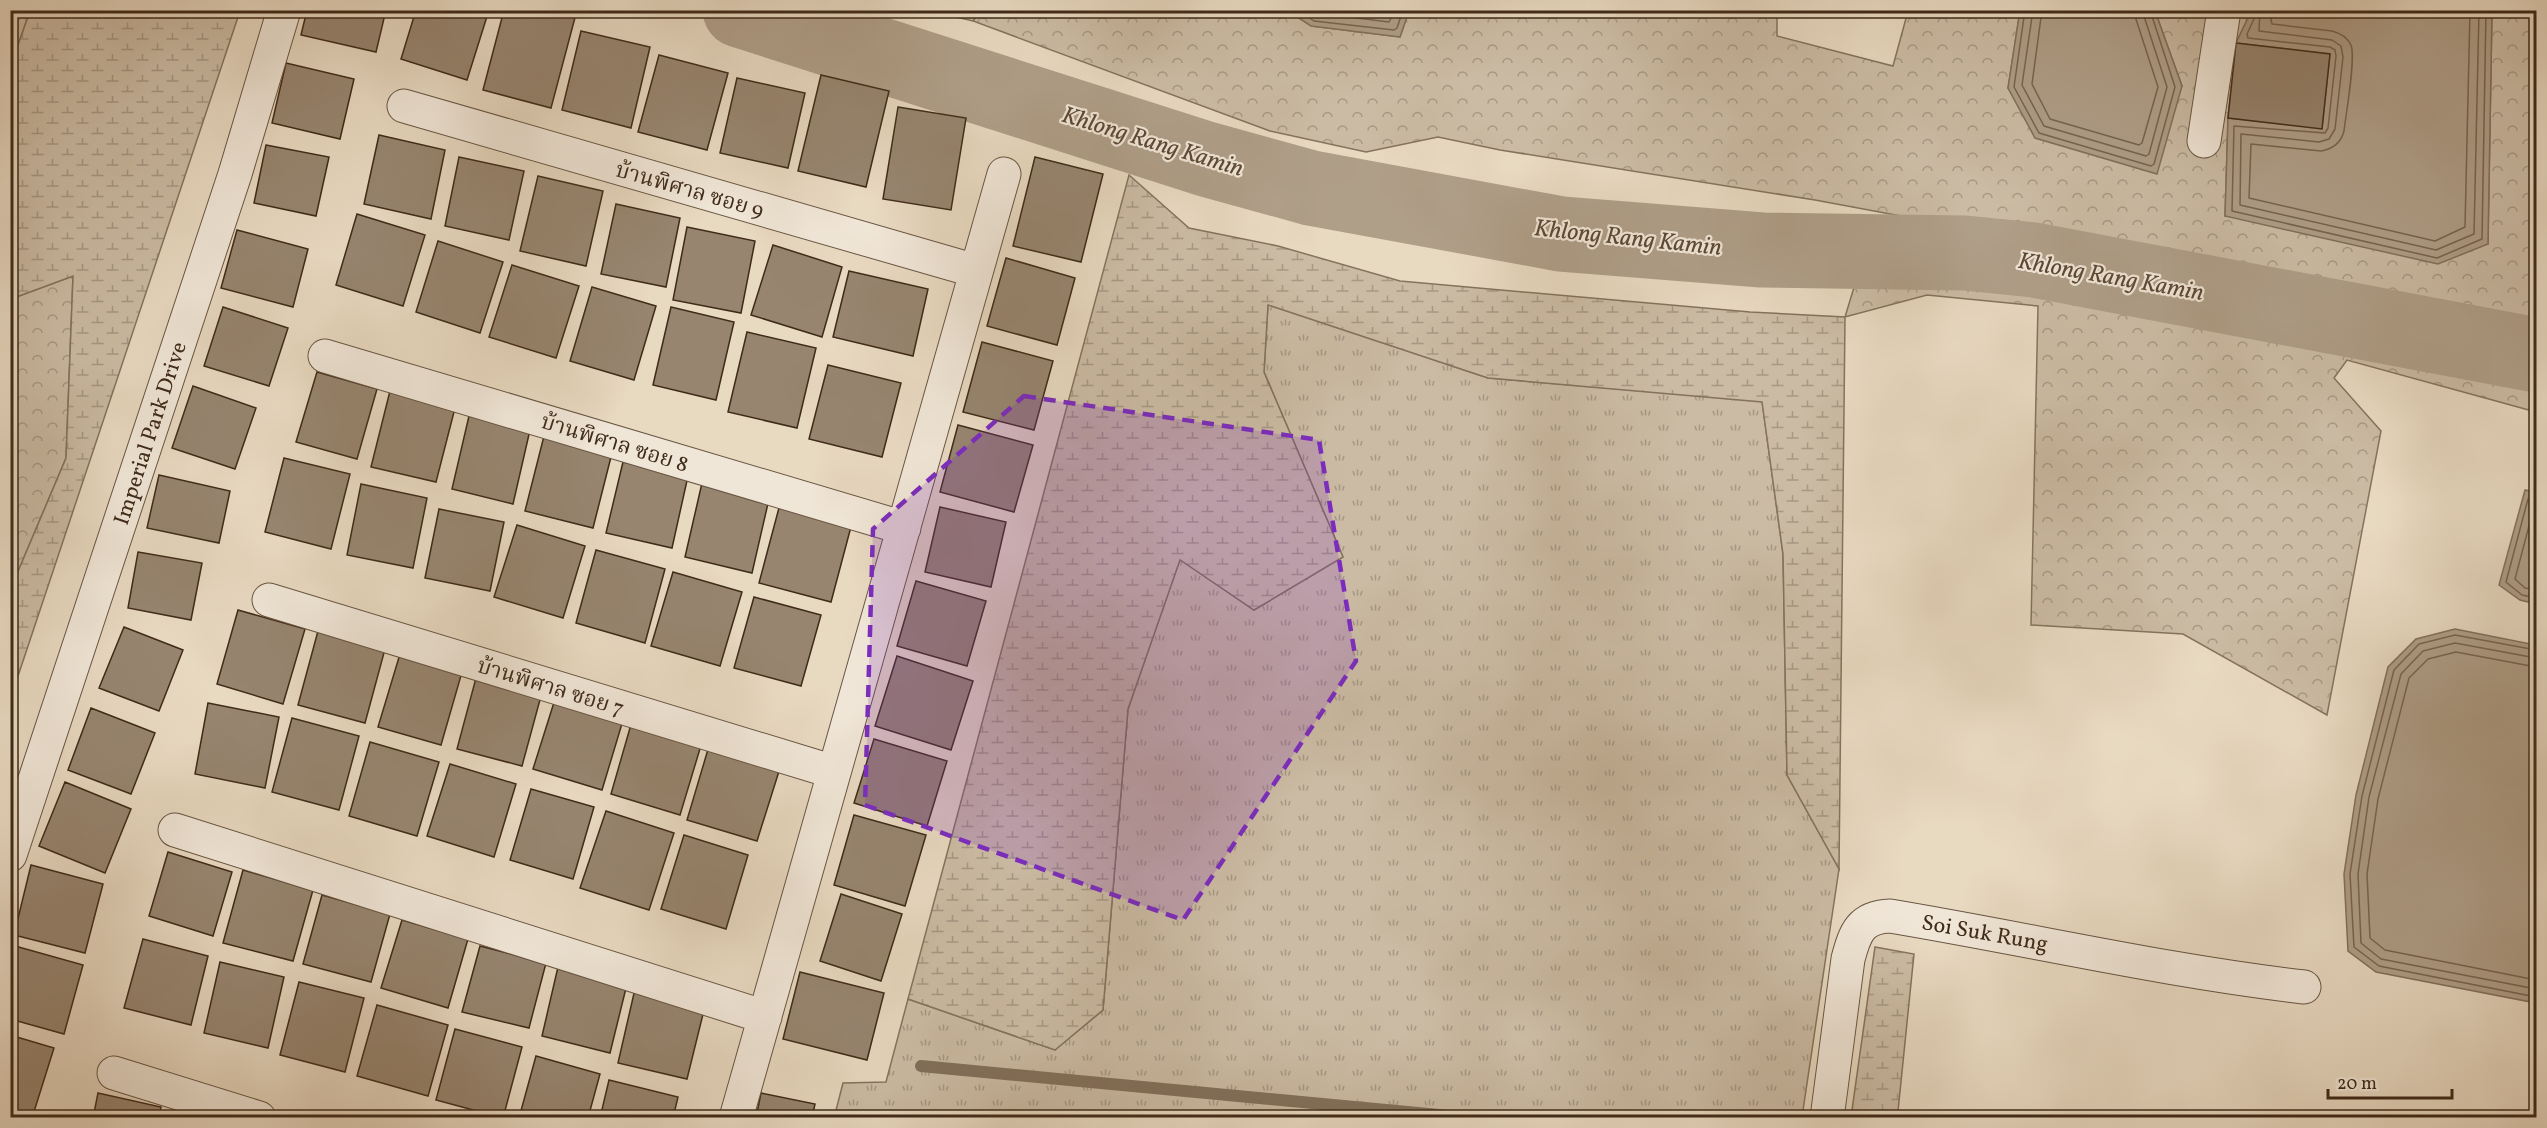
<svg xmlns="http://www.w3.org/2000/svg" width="2547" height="1128" font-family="Vollkorn,'Noto Serif Thai',serif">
<defs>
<pattern id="grass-tufts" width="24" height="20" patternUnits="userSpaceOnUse" patternTransform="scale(1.5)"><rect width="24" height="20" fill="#cbbba4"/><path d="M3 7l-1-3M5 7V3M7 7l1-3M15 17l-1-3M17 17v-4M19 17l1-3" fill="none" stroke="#a69885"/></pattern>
<pattern id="forest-crowns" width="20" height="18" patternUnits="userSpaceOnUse" patternTransform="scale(1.5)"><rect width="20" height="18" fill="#cbbba4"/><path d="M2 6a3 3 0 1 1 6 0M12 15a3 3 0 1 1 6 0" fill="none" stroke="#a69885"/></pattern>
<pattern id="wetland-marsh" width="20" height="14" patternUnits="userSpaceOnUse" patternTransform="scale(1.5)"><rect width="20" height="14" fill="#cbbba4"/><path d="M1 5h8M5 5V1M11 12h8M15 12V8" fill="none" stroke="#a69885"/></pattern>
</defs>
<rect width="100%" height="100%" fill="#e8d9c1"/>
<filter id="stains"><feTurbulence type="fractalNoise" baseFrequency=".00333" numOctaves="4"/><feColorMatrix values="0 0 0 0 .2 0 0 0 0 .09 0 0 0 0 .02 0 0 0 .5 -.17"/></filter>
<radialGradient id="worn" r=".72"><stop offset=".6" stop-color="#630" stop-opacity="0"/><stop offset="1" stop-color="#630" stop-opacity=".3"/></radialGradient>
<path fill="url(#grass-tufts)" stroke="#85735e" stroke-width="1.5" d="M929,11H982L973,21Z
M1268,304L1488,378L1762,401L1783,554L1787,775L1839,869L1802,1117L834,1118L843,1083L886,1082L908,999L1055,1050L1103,1010L1128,709L1180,559L1254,610L1343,557L1264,372Z"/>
<path fill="url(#forest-crowns)" stroke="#85735e" stroke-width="1.5" d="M982,10H1287L1312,26L1400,37L1409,11H1777V36L1893,66L1908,11H2020L2008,88L2182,86L2155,11H2245L2248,18L2236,43L2228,118L2225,216L2488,244L2492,11H2536V341L2057,245L1815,200L1500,150L1438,137L1366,152L1270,131L973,21Z
M11,11H30L11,65Z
M73,276L66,458L11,588V299Z
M2018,277L2436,362L2536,385V412L2347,360L2334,378L2381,431L2327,715L2183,634L2031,625L2038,306L1927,295L1845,317L1855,284Z"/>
<path fill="url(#wetland-marsh)" stroke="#85735e" stroke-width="1.5" d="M30,11H240L11,697V588L66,458L73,276L11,299V65Z
M1129,175L1189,228L1278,246L1400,281L1750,312L1845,317L1839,869L1787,775L1783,554L1762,402L1488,378L1268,305L1264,372L1343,557L1254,610L1180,560L1128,709L1103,1010L1055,1050L908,999Z
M1875,947L1914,954L1898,1111L1895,1117H1851Z"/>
<path fill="#af9e88" stroke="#82705c" stroke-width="1.5" d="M2020,10L2155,11L2182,86L2157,174L2035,138L2008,88Z
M1288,11H1409L1400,37L1311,26Z
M2245,11H2492L2488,244L2438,264L2225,216L2228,118L2322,128L2330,54L2236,43L2248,18Z
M2525,490L2536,492V604L2520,600L2499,585Z
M2455,629L2536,645V1003L2376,972L2348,951L2344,874L2356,795L2388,667L2416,639Z"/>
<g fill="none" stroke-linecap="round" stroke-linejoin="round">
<path stroke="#776450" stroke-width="1.5" d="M1298,10L1314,21L1394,30L1397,28L1403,10
M1312,10L1317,13L1389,22L1395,10
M2025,10L2014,87L2039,133L2151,166L2154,164L2175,87L2150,10
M2033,10L2022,85L2044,126L2146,156L2149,154L2167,87L2142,10
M2042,10L2032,84L2050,119L2139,145L2142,143L2158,87L2133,10
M2252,10L2254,19L2247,34L2248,38L2330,47L2335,50L2336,56L2328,128L2325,133L2234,126L2232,211L2437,258L2482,239L2486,10
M2260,10L2259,31L2332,40L2341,46L2343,57L2335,129L2329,139L2319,142L2241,134L2240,205L2436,250L2474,234L2479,10
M2269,10L2272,24L2332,31C2340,33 2347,37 2351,45C2356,59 2346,113 2344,131C2341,143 2333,149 2321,151L2251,144L2249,198L2435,241L2465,227L2470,10
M2536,497L2528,499L2506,582L2522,595L2536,598
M2536,505L2534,507L2515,579L2525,588L2536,590
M2536,650L2455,635L2419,644L2394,670L2362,796L2350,874L2354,947L2379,966L2536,997
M2536,658L2455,643L2423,651L2401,674L2369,797L2358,874L2361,943L2381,959L2536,989
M2536,667L2456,652L2428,659L2409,678L2378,799L2367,874L2370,938L2385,950L2536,980"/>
<path stroke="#82705c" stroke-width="12" d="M921,1066L1471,1118"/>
<path stroke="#af9e88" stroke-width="75" d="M740,10L1206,159L1311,188L1561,234L1762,250L1965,253L2034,260L2536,355"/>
</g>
<path fill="#978570" stroke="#3f2b19" stroke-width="1.5" d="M307,10H386L376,52L301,35Z
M416,10H489L467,80L401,59Z
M504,10H577L551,108L483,90Z
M581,31L650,47L631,128L562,110Z
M2236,43L2330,54L2322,129L2228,118Z
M659,55L728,73L707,150L638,132Z
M286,63L354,79L340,139L272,123Z
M821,75L889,91L866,187L798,171Z
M737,78L805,93L788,168L720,153Z
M898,107L966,118L951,210L883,199Z
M379,135L445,150L431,219L364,204Z
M266,145L329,157L316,216L254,203Z
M459,157L524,171L509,240L445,226Z
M1035,157L1103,174L1081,262L1013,246Z
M538,176L603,191L586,266L520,251Z
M616,204L680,218L666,287L601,274Z
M357,214L425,235L403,306L336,285Z
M687,227L755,241L741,313L673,300Z
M237,230L308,249L293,307L221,288Z
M438,241L503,262L480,333L416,312Z
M773,245L842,267L822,337L751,315Z
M1006,258L1075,278L1057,345L987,326Z
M512,265L579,286L556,358L489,337Z
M849,271L928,289L913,356L833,337Z
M592,287L656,306L634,380L570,361Z
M223,307L288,328L269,386L204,366Z
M671,307L734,322L716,400L653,385Z
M747,332L816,348L797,428L728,412Z
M982,342L1053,361L1034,430L963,412Z
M828,365L901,383L882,457L809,439Z
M317,372L377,389L357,459L296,442Z
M193,386L256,408L235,469L172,448Z
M390,391L455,408L436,482L371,467Z
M469,416L530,430L513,504L452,489Z
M958,425L1033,445L1014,512L940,492Z
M544,436L612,453L593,528L525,511Z
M284,458L350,474L331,549L265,532Z
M623,462L688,476L672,548L606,533Z
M159,475L230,491L219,543L147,528Z
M702,483L769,499L752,573L685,557Z
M361,484L427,498L413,568L347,555Z
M780,504L852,523L831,602L759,583Z
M940,507L1006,522L991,587L925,572Z
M439,509L504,522L490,591L425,578Z
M517,525L585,546L563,618L494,597Z
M596,550L665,569L645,643L576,623Z
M138,552L202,563L191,620L128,608Z
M673,572L742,592L720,666L651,646Z
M916,581L986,601L967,666L897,646Z
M754,597L821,615L801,686L734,668Z
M238,610L305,629L283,704L217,684Z
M124,627L183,650L159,711L99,688Z
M318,631L385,649L365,723L298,705Z
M400,654L462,672L441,745L378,727Z
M897,656L973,681L951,750L875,726Z
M476,678L541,696L522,766L457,749Z
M556,696L624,717L602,790L533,769Z
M208,703L279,717L265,788L195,774Z
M91,708L155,733L131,794L68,770Z
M292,718L359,736L339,810L272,792Z
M632,721L702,742L680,815L611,794Z
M874,739L947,761L927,826L854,803Z
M370,742L439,762L417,836L349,816Z
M709,746L780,768L757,841L687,820Z
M450,764L516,784L494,857L427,836Z
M65,782L131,809L105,873L39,846Z
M531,789L594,807L573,879L510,860Z
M606,811L674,833L649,910L580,888Z
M854,815L926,835L905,906L834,885Z
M684,835L748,855L726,929L661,909Z
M168,852L232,872L213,936L149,916Z
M31,865L103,884L85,953L14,935Z
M243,870L313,890L293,961L223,943Z
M841,894L902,914L881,981L820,961Z
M322,895L390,914L371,982L303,964Z
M402,920L468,939L448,1008L381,988Z
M143,939L208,956L191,1025L124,1008Z
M15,946L83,965L64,1034L10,1019V963Z
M480,946L546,963L529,1028L462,1012Z
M220,962L284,977L268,1048L204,1033Z
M558,967L627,984L610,1053L542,1036Z
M800,972L884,993L867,1060L783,1039Z
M299,982L364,998L345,1072L280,1055Z
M635,989L705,1006L687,1079L618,1063Z
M377,1005L448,1025L428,1096L357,1076Z
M455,1029L522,1047L503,1118L436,1100Z
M10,1035L54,1048L32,1118L10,1111Z
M536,1056L600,1074L588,1118H519Z
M609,1080L678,1097L673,1118H600Z
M98,1093L161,1107L159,1118H93Z
M761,1093L815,1104L812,1118H756Z"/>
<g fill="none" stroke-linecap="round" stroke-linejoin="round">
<defs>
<path id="street" d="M404,106L976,271
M2204,141L2224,10
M325,356L904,528
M269,600L834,772
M175,830L765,1017
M10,855L235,174L284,10
M114,1073L259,1118
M736,1118L1004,174
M1827,1118L1848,959C1855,932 1861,917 1890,916C2028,939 2165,971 2304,987"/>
</defs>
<use href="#street" stroke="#695643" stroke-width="35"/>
<use href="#street" stroke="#f0e6d7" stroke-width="33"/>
</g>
<path fill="#7b2cbf" fill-opacity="0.2" stroke="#7b2cbf" stroke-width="4.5" stroke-dasharray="12 8" stroke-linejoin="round" d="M1024,396L1319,440L1356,661L1183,920L865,805L873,529Z"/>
<g text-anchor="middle" stroke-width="4.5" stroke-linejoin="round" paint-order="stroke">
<g font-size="22" fill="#3f2b19" stroke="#f0e6d7">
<text transform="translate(690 189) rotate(16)" y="8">บ้านพิศาล ซอย 9</text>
<text transform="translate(149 433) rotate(-72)" y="8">Imperial Park Drive</text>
<text transform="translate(615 442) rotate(17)" y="8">บ้านพิศาล ซอย 8</text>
<text transform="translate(551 686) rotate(17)" y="8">บ้านพิศาล ซอย 7</text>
<text transform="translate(1985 932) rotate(10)" y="8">Soi Suk Rung</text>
</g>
<g font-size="24" font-style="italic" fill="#5b4835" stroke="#f0e6d7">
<text transform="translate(1153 141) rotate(17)" y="8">Khlong Rang Kamin</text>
<text transform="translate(1628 237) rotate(6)" y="8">Khlong Rang Kamin</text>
<text transform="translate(2111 276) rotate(10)" y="8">Khlong Rang Kamin</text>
</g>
</g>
<rect width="2547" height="1128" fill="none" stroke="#e8d9c1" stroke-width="36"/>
<rect x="12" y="12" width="2523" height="1104" fill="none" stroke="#3f2b19" stroke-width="3"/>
<rect x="18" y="18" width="2511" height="1092" fill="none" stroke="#3f2b19" stroke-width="1.5"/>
<path d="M2328 1089v9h124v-9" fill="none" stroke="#3f2b19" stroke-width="3"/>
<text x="2337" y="1089" font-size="18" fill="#3f2b19" stroke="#f0e6d7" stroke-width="4.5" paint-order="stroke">20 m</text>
<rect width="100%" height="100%" filter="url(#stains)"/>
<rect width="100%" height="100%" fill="url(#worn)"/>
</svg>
